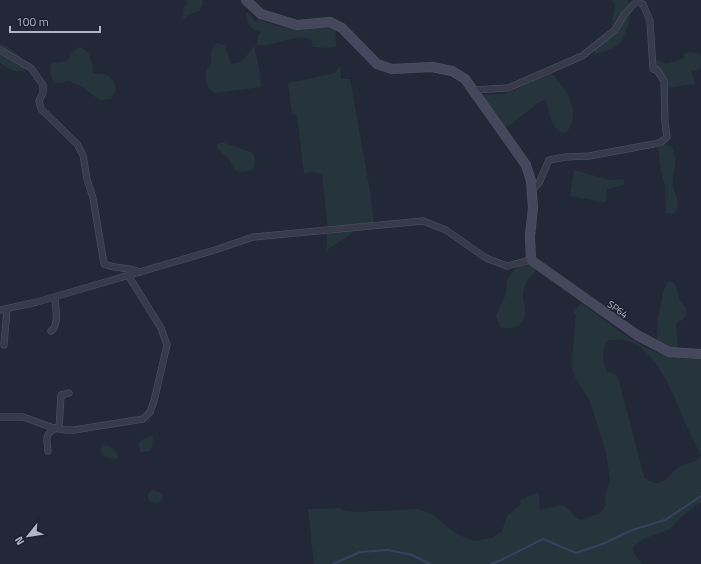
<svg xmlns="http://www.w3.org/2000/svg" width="701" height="564" font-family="'Titillium Web',sans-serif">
<rect width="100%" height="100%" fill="#232839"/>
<path fill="#26353b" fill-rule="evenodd" d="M187,0H202L203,4L199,11L190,14L183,19L184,7L187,4Z
M612,0H628C631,9 630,16 628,25C622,45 615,50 595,54C593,36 599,39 611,29L615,5Z
M247,12L250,14L255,22L260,19C282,32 306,28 330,25L335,28L336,47L328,48L313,47L311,39C294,33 275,47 257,45L258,36L261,32C251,31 246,23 246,13Z
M0,43C12,49 20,55 27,66V68C17,75 9,69 0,63Z
M217,43L225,46L231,64C246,63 245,56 254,46L259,68L261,87L214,93C206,87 203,78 208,68C208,66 210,64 211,63C212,55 209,49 217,43Z
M80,47C91,51 92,62 93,73C97,75 98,74 102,74C110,75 117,82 115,91C115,93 112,97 111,99L99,100L83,87L69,81L59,83L53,82L50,71V65L54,63L67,61L75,49Z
M689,52L698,53L701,56V68L696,71L691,70L695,84L666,88L656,68L655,60L657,59L666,64L683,59L685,53Z
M340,65L341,79H350L370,192L374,224L328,229L322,175C316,171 311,172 304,173L297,115L292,114L288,83L332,74L336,72Z
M551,71C562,86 577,102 572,122C570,128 568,132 562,133C555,130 550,120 549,112C548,107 548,104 545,100L538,103L503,130L481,95L505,94L517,89Z
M657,141L671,146C681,164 670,173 673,187C675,194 679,199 678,206C678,210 676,212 674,214L666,213L665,186L661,171Z
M220,143H225L253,153L255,160L254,168L250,171L241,172L235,170L229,159L217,148L218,144Z
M574,170L610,180L624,179V185L607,189L606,202L570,196Z
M355,231L327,250V233Z
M528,265L535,267V273C527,278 523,287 523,297C523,301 525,305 525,310C525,327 515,330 500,327L496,316L506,294L507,280L514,270L521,266Z
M669,281L675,284L680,301L686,308V315L682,320L678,321L676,326L678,348L674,350L655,344L657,339L658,317L663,295L665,287Z
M581,303C606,321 640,350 670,357C680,359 691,358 701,358V502L679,519L670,529L646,538L636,544L633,547L634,554L642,564H314L308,509L340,508L345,511L355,512L418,509L434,515L447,527L459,535L474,541L492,538L502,531L507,516L521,504L520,500L539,492L540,510L562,505L567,508L577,519L582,520L590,516L599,514L603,510L606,503L605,496L610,481L606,452L589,399L576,379L573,371L572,360L576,315L574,312ZM609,340C614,340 620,339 624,340C656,346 674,396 685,422C690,434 696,444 701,456C694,465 687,462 679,467C673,471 668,479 662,482C655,485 649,481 644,477L618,377L614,374L607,372C602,362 603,354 605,343Z
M153,436L152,448L150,451L140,452L139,442L145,438Z
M106,445C112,446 118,452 118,458C112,460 107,458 101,454C101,449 102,447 106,445Z
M153,490L162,493L163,496L162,500L156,503L149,501L148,498V494Z"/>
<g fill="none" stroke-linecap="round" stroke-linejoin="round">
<path stroke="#394162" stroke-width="2" d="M333,564L360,552L388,550L412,555L430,564
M491,564L499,561L543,539L576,553L605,543L632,530L665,520L701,496"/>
<defs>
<path id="street" d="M0,50L31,68L43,85V93L39,101L41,109L77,144L83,155L87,179L93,198L104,264C115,269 128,267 140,272
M473,90L508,88L582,56L615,30L624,15L633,5L637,2L643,4L650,21L653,69L657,70L664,81L665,122L667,137L661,142L654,144L589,156L566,157L549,160L539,183L532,190
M0,310L37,302L215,250L253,237L328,230L423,221L446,230L486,258L507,266L531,260
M51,331C60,325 55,307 55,297
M4,345L7,309
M0,417H23L54,428L65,430H74L143,419L150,412L154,401L167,345L161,328L128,275
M59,429L61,395L69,393
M48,451C47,438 44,435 56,428"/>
<path id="secondary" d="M246,0L261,14L297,25L330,22L342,28L377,64L392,69L432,67L452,71L465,79L526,165L531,181L533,208L530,236L531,260L637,335L669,352L701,354"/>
</defs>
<use href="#street" stroke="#515564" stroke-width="7"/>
<use href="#secondary" stroke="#515564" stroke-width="10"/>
<use href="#street" stroke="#363a4a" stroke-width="6"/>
<use href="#secondary" stroke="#45485c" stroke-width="9"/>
</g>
<g text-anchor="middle" stroke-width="3" stroke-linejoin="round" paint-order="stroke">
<g font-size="10" fill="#b1b5c5" stroke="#1c1f2e">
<text transform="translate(618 309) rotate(35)" y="4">SP64</text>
</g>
</g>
<g transform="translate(28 536) rotate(240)" stroke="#1c1f2e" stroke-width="3" paint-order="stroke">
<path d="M0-3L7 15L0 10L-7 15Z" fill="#b1b5c5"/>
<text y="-6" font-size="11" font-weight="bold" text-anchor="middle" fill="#b1b5c5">N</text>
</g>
<path d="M10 26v6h90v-6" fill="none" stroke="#b1b5c5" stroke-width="2"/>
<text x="16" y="26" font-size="12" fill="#b1b5c5" stroke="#1c1f2e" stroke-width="3" paint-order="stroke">100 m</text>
</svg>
